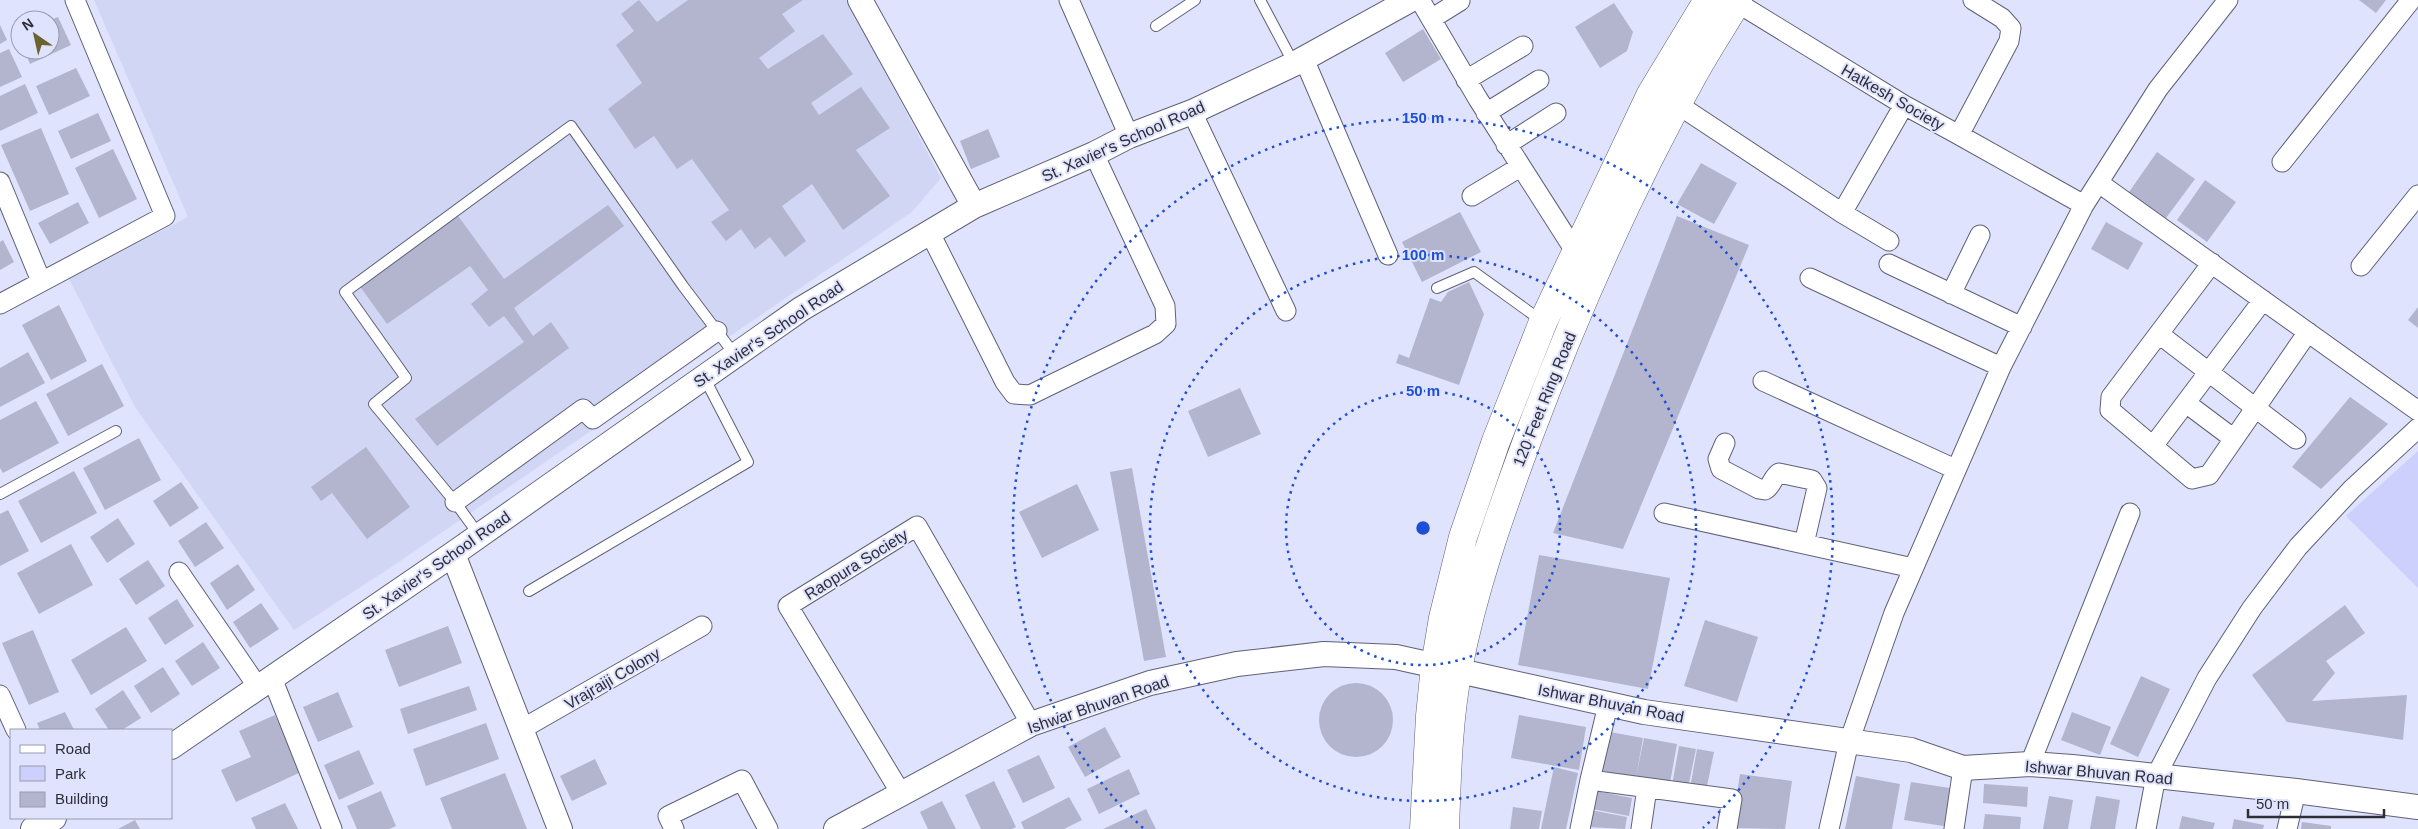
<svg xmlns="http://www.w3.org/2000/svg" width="2418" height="829" font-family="Helvetica,sans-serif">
<rect width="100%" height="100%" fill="#e0e3fd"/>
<path fill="#d2d6f5" d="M94,0H847L941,178L912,212L384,572L294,630L135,407L69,279L188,217Z"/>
<path fill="#cdd0fc" d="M2418,451V588L2346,516Z"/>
<path fill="#b2b5cd" d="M639,0L657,22L688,0H803L782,14L795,31L759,58L768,69L823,34L853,74L811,103L819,115L861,87L890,128L856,150L890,196L843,230L812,184L782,206L806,241L785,257L770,237L755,249L741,229L726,241L711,222L729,210L692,159L677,169L654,136L635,149L608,109L642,83L616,45L634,31L621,14Z
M2359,0H2386L2376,13Z
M1614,3L1633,32L1627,51L1600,68L1575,27Z
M58,17L71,45L30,64L24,50H50V20Z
M0,25L7,40L0,44Z
M1423,29L1441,59L1403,82L1385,53Z
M9,49L22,77L0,87V53Z
M76,68L90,96L49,115L36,86Z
M25,84L38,113L0,131V96Z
M98,113L111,141L71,159L58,131Z
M41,128L69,194L30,211L1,145Z
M988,129L1000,157L971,169L960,141Z
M113,149L137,199L99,218L75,168Z
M2157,152L2195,179L2166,218L2129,192Z
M1701,163L1737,183L1714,224L1677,204Z
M2205,180L2236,202L2207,242L2177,220Z
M78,202L89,223L50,244L38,223Z
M608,205L624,226L514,308L533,336L551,322L569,348L437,446L415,419L524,342L504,316L489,327L471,304L488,290L470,266L387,324L359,285L456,213L504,279Z
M1460,212L1481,252L1422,282L1402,242Z
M1677,216L1749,245L1623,549L1553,533Z
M2106,222L2143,243L2128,270L2091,249Z
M3,240L14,262L0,270V242Z
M1469,282L1484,314L1459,385L1396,363L1399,354L1409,358L1430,298L1441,302L1448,292Z
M59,305L87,361L51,380L22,325Z
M2418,307V328L2408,320Z
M28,352L45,383L0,407V368Z
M102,364L124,406L68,436L46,394Z
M1240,388L1261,434L1208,457L1188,411Z
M2350,397L2388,424L2321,489L2292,467Z
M36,401L59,443L3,473L0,468V420Z
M139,438L161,480L105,510L83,468Z
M366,447L410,507L367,539L332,493L321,501L311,487Z
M1132,468L1166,657L1144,661L1110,472Z
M74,471L97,513L41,543L18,501Z
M181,482L199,508L170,527L153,501Z
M1077,484L1099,530L1042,558L1019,512Z
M8,510L29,551L0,566V514Z
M118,518L135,544L107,563L90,537Z
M206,522L224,548L195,567L178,541Z
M71,544L93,585L39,614L17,573Z
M1539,555L1670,578L1648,689L1518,665Z
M148,560L165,586L136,605L119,579Z
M238,564L255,590L227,610L210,583Z
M177,599L194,626L165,645L148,618Z
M261,603L279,629L250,648L233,622Z
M2345,605L2365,633L2326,661L2335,673L2312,701L2407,695L2403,740L2287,722L2252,675Z
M1705,620L1758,637L1737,702L1684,686Z
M448,626L462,663L399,687L385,650Z
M126,627L147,661L91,695L71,660Z
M33,630L59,692L29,705L2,643Z
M203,642L220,668L192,686L175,661Z
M163,667L180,694L151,713L134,686Z
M2141,676L2170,689L2138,757L2110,744Z
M1319 720a37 37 0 1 1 74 0a37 37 0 1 1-74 0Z
M469,686L477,710L408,734L400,709Z
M123,690L141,718L122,730H109L95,709Z
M338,692L353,727L318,742L303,707Z
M65,712L74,730H40L37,723Z
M2072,712L2111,727L2100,755L2061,740Z
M275,715L301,772L236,802L221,770L251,757L239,731Z
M1519,715L1586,727L1579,770L1511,758Z
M486,723L499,759L426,786L413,749Z
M1105,727L1121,757L1085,777L1068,747Z
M1610,732L1643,738L1636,777L1602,771Z
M1644,738L1677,744L1670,783L1636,777Z
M1679,746L1696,749L1688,788L1672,785Z
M1697,749L1714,752L1706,791L1690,788Z
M359,750L374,784L339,800L324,765Z
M1039,755L1055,788L1023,803L1007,770Z
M595,759L607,784L572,801L560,776Z
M1554,767L1578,773L1566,829H1541Z
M1129,769L1140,794L1099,814L1087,789Z
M505,773L527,829H452L440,798Z
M1740,774L1792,781L1785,829L1732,828Z
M1856,776L1900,784L1892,829H1845Z
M994,781L1016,827L1012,829H981L965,795Z
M1911,782L1956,789L1950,827L1904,820Z
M1984,784L2028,787L2027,807L1983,803Z
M381,791L396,826L389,829H357L347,806Z
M1596,791L1632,798L1629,816L1592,809Z
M2049,796L2073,800L2068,829H2043Z
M2096,796L2120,800L2115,829H2090Z
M1069,797L1082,820L1064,829H1024L1021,822Z
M942,801L956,829H928L920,812Z
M285,803L298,829H256L251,818Z
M1513,807L1542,811L1539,829H1510Z
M1146,809L1156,829H1103Z
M1591,810L1627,817L1625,829L1589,827Z
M1985,814L2021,817L2020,829H1983Z
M2182,816L2215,823L2213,829H2179Z
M2234,819L2264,825L2263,829H2232Z
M135,820L140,829H118Z
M2302,822L2331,826V829H2301Z"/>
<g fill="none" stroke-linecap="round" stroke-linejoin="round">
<defs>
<path id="service" d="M1260,0L1294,64
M1156,26L1195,0
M1437,288L1474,272L1542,321
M0,494L116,431
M479,535L455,502L374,404L406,378L345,292L571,126L683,286L735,355
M529,591L748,462L704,377"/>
<path id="minor" d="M1069,0L1129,136
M1420,0L1478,99L1575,251
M1736,2L1904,105L1959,135L2009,41L2011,28L2002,18L1973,0
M1431,19L1460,1
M1304,59L1388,255
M1466,80L1523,46
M1677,104L1842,213L1889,241
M1192,112L1286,311
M1486,113L1539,80
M1959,135L2084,205
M1506,145L1556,113
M2282,162L2411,0
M0,182L41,281
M2099,183L2418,411
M1472,196L1520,167
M1842,213L1904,105
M930,233L1005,382L1014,394L1030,395L1155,334L1166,324L1165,306L1094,154
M2212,263L2111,397L2110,410L2192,479L2209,475L2308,332
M1889,264L2022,327
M2361,266L2418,195
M1810,278L2001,367
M1951,294L1980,235
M0,304L165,216L75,0
M2159,334L2296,439
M1763,381L1955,469
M2186,403L2234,439
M1725,443L1718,459L1721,469L1759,489L1765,490C1772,486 1772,478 1779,473L1812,480L1817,488L1804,544
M2153,446L2263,300
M455,502L583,409L593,419L717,331
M1664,513L1913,568
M179,572L258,687
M272,678L332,829
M0,695L16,730
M1608,705L1590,780L1732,799L1727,829
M522,729L702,626
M2030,764L2130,513
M902,795L788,606L917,526L1031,724
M674,829L668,816L742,780L768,829
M1580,829L1590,780
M1641,829L1647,788
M1829,829L1849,742L1894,613L2001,367L2084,205L2158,89L2228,0
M1954,829L1963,768
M2146,829L2156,776L2207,678L2252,608L2298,547L2352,489L2418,428
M2287,829L2296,791"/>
<path id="tertiary" d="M860,0L974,206
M453,554L560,829
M171,747L453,554L801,309L974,206L1094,154L1129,136L1192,112L1294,64L1410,0
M33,829L54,818
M836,829L1031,724L1150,683L1237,664L1324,654L1396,657L1644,712L1911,750L1963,768L2030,764L2072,767L2296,791L2418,807"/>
<path id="primary" d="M1424,829L1430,716L1435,666L1443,618L1463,537L1496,441L1543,322L1651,94L1708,0
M1445,829C1447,776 1448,721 1458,669C1473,589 1500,514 1528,438C1574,315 1628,192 1692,77C1706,51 1723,26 1738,0"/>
</defs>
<use href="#service" stroke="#5f6177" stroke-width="12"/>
<use href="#minor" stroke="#5f6177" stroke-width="21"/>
<use href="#tertiary" stroke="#5f6177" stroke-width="26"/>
<use href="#primary" stroke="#5f6177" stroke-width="29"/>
<use href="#service" stroke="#fff" stroke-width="10"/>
<use href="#minor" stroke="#fff" stroke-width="19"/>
<use href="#tertiary" stroke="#fff" stroke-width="24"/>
<use href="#primary" stroke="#fff" stroke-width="28"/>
</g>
<g fill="none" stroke="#1d4ed8" stroke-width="2.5" stroke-dasharray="2.5 5">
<circle cx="1423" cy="528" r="137"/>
<circle cx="1423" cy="528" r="273"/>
<path d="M1143 828A410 410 0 1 1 1703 828"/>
</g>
<g text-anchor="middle" stroke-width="4" stroke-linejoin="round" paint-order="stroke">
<g font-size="16" fill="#2d2e37" stroke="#e0e3fd">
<text transform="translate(1893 97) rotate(30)" y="6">Hatkesh Society</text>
<text transform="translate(1123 141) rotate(-24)" y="6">St. Xavier's School Road</text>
<text transform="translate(768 334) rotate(-34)" y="6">St. Xavier's School Road</text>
<text transform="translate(1544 399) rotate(-68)" y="6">120 Feet Ring Road</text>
<text transform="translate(856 564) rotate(-32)" y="6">Raopura Society</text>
<text transform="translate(436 565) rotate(-35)" y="6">St. Xavier's School Road</text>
<text transform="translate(612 678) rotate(-30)" y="6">Vrajraiji Colony</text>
<text transform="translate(1611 703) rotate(11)" y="6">Ishwar Bhuvan Road</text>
<text transform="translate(1098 704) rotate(-19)" y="6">Ishwar Bhuvan Road</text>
<text transform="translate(2099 772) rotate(5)" y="6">Ishwar Bhuvan Road</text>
</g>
</g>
<circle cx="1423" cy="528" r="8" fill="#1d4ed8" stroke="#e0e3fd" stroke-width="2.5"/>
<g font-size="15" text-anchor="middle" font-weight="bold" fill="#1d4ed8" stroke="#e0e3fd" stroke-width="4" stroke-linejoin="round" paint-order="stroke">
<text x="1423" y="123">150 m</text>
<text x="1423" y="260">100 m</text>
<text x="1423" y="396">50 m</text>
</g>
<rect x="10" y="729" width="162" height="90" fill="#e0e3fd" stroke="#989bae"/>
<rect x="20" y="745" width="25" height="8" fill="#ffffff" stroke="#989bae"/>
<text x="55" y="754" font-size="15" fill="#2d2e37">Road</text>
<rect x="20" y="766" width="25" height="15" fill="#cdd0fc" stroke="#989bae"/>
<text x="55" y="779" font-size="15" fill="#2d2e37">Park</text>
<rect x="20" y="792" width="25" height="15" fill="#b2b5cd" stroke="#989bae"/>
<text x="55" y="804" font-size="15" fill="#2d2e37">Building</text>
<g transform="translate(35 35) rotate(326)"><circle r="24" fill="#e0e3fd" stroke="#989bae"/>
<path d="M0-4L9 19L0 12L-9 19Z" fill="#6a6330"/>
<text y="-8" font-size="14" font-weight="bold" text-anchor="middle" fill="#2d2e37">N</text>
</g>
<path d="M2248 809v8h136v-8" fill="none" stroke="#2d2e37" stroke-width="2.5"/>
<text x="2256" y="809" font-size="15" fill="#2d2e37" stroke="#e0e3fd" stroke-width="4" paint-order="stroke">50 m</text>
</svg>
